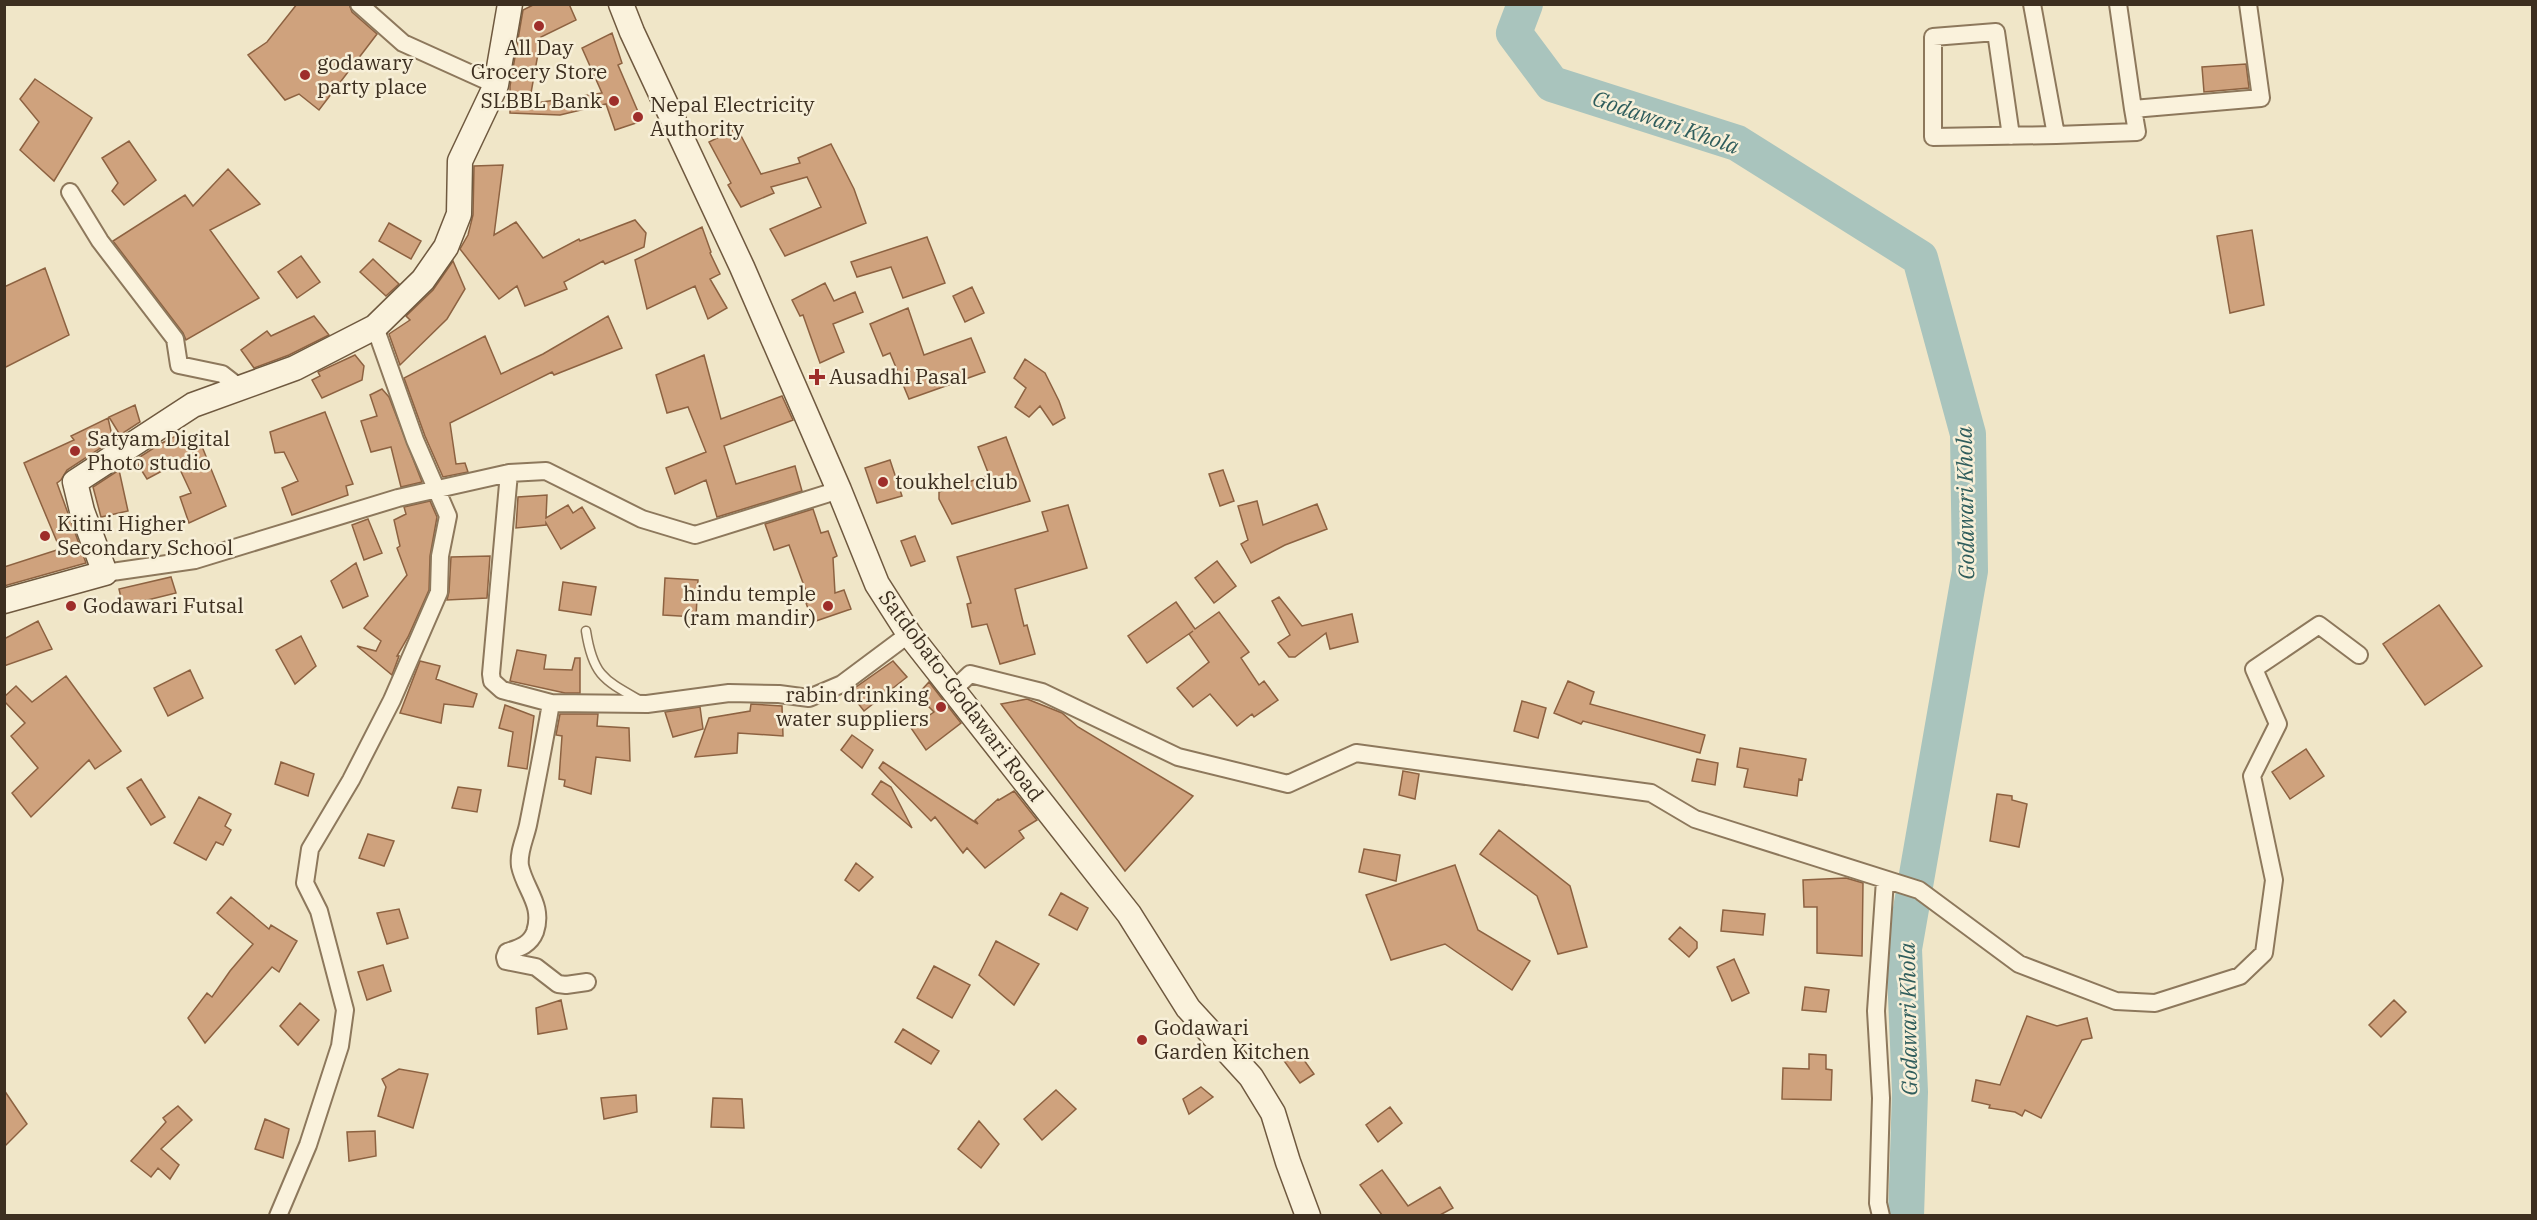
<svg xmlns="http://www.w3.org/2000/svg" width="2537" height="1220" font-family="'IBM Plex Serif',serif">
<rect width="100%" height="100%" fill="#f0e6c8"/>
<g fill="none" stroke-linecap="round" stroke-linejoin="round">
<path stroke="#a9c4bd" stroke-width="36" d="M1525,4L1514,33L1552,84L1737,143L1920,258L1968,434L1970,571L1904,949L1910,1092L1906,1216"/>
</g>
<path fill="#cfa27d" stroke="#8d6241" stroke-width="1.5" d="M297,4H349L352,12L377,34L319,110L299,94L285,100L248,55L267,42Z
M535,4H569L576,20L541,37L529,104L602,93L582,48L612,33L622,63L618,65L642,121L615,130L606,104L560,115L510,113V86L523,10Z
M2246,64L2249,88L2204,92L2202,67Z
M35,79L92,118L54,181L20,150L39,122L20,99Z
M737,128L761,174L800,163L798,158L831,144L854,189L866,223L785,256L770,229L821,207L807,177L771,187L774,193L741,207L728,185L731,183L709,142Z
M129,141L156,180L124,205L112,191L118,183L102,158Z
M503,165L494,235L516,222L543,258L579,239L580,241L635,220L646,233L644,247L605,264L603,261L564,282L567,289L525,306L517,286L499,299L460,249L468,235L473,215L474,166Z
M228,169L260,204L210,230L259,298L186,340L183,333L113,241L185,195L193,206Z
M389,223L421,241L411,259L379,241Z
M702,227L711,252L710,253L720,274L710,279L727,308L708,319L695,286L647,309L635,260Z
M2252,230L2264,305L2230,313L2217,236Z
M927,237L945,283L903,298L891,267L857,277L851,262Z
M301,256L320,282L297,298L278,272Z
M373,259L399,284L386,296L360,272Z
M453,261L465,289L447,319L400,365L389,334L410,320L406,316L433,290Z
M45,268L69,335L4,368V287Z
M825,283L834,301L855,292L863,312L833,324L844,352L820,363L803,315L800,316L792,300Z
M972,287L984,313L965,322L953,296Z
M908,308L924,355L971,338L985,372L909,399L890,353L883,356L870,324Z
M314,316L329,335L289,355L254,368L241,350L267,331L271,336Z
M608,316L622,348L554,375L552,372L450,423L456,464L465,463L468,472L443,477L425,436L404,378L485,336L501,374L543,354Z
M355,355L364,366L362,380L322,398L312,380L320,376L318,372Z
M704,355L721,419L782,396L793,420L724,446L736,484L795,466L802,491L717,517L706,480L675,494L666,468L706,452L688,407L667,413L656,375Z
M1025,359L1045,373L1059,401L1065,418L1053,425L1040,406L1029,417L1015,407L1026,388L1014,378Z
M382,389L389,397L422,482L401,487L391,447L371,452L361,421L377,416L370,395Z
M135,405L140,422L120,435L109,417Z
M325,412L353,484L346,486L348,495L292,515L282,488L298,481L284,452L275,453L270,432Z
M108,418L113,440L67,470L61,480L57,483L86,563L4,586V567L60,549L24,463L74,440L71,436Z
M184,432L191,449L201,444L226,506L189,523L180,497L191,493L177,463L147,479L135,460L160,444Z
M1006,437L1030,501L952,524L939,499V492L989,475L978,447Z
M890,460L902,496L877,503L865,468Z
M119,470L128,511L101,517L93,487Z
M1223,470L1234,501L1220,506L1209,474Z
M547,495L546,518L568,505L573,513L582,507L595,528L561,549L546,523V525L516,528L518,497Z
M430,501L437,517L430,556L429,590L408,637L397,656H399L392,675L357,646L376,651L381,641L364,628L407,575L397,548L400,546L394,520L406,514L404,507Z
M1257,501L1263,525L1317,504L1327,529L1285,545L1251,563L1241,544L1248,540L1238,506Z
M1068,505L1087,568L1015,589L1024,626L1027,625L1035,654L1000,664L987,624L972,627L967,604L971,603L957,557L1048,531L1042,512Z
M813,509L821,533L828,531L837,556L833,558L835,593L844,590L851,609L813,622L806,603L810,602L789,545L774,550L765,524Z
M368,519L382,553L364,560L352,525Z
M915,536L925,561L911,566L901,541Z
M490,556L487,598L447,600L449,592L451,557Z
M1217,561L1236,586L1214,603L1195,578Z
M356,563L368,596L343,608L331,581Z
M171,577L176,593L123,606L119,589Z
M665,578L698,580L696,617L663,615Z
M563,582L596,587L591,615L559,610Z
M1279,597L1302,626L1352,614L1358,642L1330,649L1326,633L1295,657H1289L1278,643L1290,635L1272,601Z
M1176,602L1195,629L1219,612L1249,652L1241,658L1259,685L1264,681L1278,700L1254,717L1252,714L1237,726L1210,694L1193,707L1177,688L1209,662L1189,634L1193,631L1147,663L1128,636Z
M2439,605L2482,666L2425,705L2383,644Z
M38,621L52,649L4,666V639Z
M301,636L316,666L295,684L276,650Z
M517,650L546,655L544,669L572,670L575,658H580V693H565L510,681Z
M420,661L440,666L436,679L477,694L473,707L444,704L441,723L400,713Z
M893,661L907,677L864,711L849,692Z
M190,670L203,698L168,716L154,688Z
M66,676L121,751L95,769L89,760L31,817L12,793L38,768L11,736L25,723L4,701V697L16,686L32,702Z
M1568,681L1594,692L1590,704L1705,735L1700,753L1583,721L1581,724L1554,713Z
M929,682L961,723L926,750L911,728L934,712L917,695Z
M1027,699L1062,713L1078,727L1193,796L1125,871L1001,704Z
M1522,701L1546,708L1538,738L1514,731Z
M751,704L782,706L783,736L738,733L737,753L695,757L709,718L750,711Z
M505,705L534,716L527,769L508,766L513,732L499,728Z
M700,707L703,729L673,737L665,712Z
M560,714H598L597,726L629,728L630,761L596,757L591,794L564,786L565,780L559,779L562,736L556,735Z
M852,735L873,750L862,768L841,750Z
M1740,748L1806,759L1802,780L1799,779L1797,796L1744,787L1748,769L1737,767Z
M2306,749L2324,776L2290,799L2272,772Z
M1697,759L1718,763L1715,785L1692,781Z
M281,762L314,774L308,796L275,784Z
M883,762L978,824L975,820L998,799L999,800L1014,791L1037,820L1019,831L1024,838L985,868L967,848L963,853L935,817L931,821L879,768Z
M1403,771L1419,774L1415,799L1399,795Z
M141,779L165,817L151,825L127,788Z
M881,781L891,787L912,828L872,794Z
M458,787L481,790L477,812L452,808Z
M1997,794L2012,796V800L2027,804L2019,847L1990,841Z
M199,797L231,814L225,826L231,830L223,845L216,842L206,860L174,843Z
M1499,830L1570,886L1587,947L1558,954L1537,896L1480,854Z
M368,834L394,841L384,866L359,858Z
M1364,849L1400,855L1396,881L1359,872Z
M856,863L873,877L859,891L845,880Z
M1455,865L1478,930L1530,961L1512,990L1445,944L1391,960L1366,895Z
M1846,878L1863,883L1862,956L1817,953V907H1804L1803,880Z
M1061,893L1088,908L1077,930L1049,915Z
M231,897L269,929L271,925L297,941L279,972L272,967L205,1043L188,1018L207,993L212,997L230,971L253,944L217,913Z
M399,909L408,938L387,944L377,913Z
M1723,910L1765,914L1763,935L1721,931Z
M1680,927L1697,942V948L1689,957L1669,939Z
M996,941L1039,964L1014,1005L979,975Z
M1734,959L1749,993L1732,1001L1717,967Z
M383,965L391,991L367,1000L358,972Z
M934,966L970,985L952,1018L917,998Z
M1805,987L1829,990L1826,1012L1802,1010Z
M561,1000L567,1029L538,1034L536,1008Z
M2394,1000L2406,1012L2381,1037L2369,1025Z
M300,1003L319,1020L298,1045L280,1026Z
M2027,1016L2057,1026L2087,1018L2092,1038L2082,1040L2041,1118L2025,1110L2022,1116L2015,1112L1989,1108L1990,1105L1972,1101L1976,1080L2000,1085Z
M903,1029L939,1051L931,1064L895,1042Z
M1296,1049L1314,1074L1300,1083L1282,1058Z
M1809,1054L1826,1055V1069L1832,1070L1831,1100L1782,1099L1783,1068L1809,1069Z
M399,1069L428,1074L413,1128L378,1116L386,1087L382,1079Z
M1201,1087L1213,1097L1189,1114L1183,1099Z
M4,1090L27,1124L4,1147Z
M1056,1090L1076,1109L1042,1140L1024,1119Z
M636,1095L637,1112L604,1119L601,1098Z
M713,1098L742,1099L744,1128L711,1127Z
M178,1106L192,1120L161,1149L179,1165L170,1179L158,1168L151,1177L131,1161L166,1122L163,1118Z
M1390,1107L1402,1123L1378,1142L1366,1125Z
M265,1119L289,1129L283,1158L255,1149Z
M979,1121L999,1144L981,1168L958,1149Z
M375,1131L376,1156L349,1161L347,1132Z
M1382,1170L1408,1206L1440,1187L1453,1208L1440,1215H1382L1360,1185Z"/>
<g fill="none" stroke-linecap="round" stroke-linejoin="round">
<defs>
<path id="lane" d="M586,631C593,676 604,680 641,701"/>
<path id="street" d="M359,4L403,43L496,85
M2032,4L2056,135L2137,132L2133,109
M2118,4L2133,109L2261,98L2248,4
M2011,136L1996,32L1933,37V137L2056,135
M70,192L100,241L175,339L179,365L222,374L240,388
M509,473L491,674L492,681L502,690L551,703L647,704L729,693L779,694L809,698L842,684L909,634
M105,573L195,560L398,498L509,473L546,471L642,519L695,535L839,490
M953,690L970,674L1042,692L1178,757L1288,784L1356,753L1651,793L1695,819L1919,890L2019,964L2116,1001L2155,1003L2240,976L2264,953L2274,880L2252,776L2278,724L2254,669L2319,625L2359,655
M551,703C544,744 536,785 528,825C525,839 518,852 520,866C525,890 544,905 535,932C530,945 519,948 507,952L505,957L506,961L536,967L558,984L566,985L587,982
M278,1216L308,1145L340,1046L345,1010L319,911L305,883L310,849L351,780L392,700L439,592L440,556L448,516L415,440L375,327
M1881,1216L1878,1203L1881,1098L1876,1011L1885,880"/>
<path id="secondary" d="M621,4L632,32L742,267L839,490L877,584L909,634L1129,914L1188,1008L1251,1077L1273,1113L1288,1162L1308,1216
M4,601L105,573L82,511L75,482L193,405L295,368L375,327L423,280L446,247L459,214L460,161L496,85L510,4"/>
</defs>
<use href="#lane" stroke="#8d785c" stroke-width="11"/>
<use href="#street" stroke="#8d785c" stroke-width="20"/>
<use href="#secondary" stroke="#6f593f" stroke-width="27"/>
<use href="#lane" stroke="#faf2dc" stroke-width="8"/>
<use href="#street" stroke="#faf2dc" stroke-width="16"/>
<use href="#secondary" stroke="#faf2dc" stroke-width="24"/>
</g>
<g fill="#9e2e2a" stroke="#f7efd8" stroke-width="2">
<circle cx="539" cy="26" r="6"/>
<circle cx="305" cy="75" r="6"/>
<circle cx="614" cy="101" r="6"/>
<circle cx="638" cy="117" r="6"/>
<path d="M814 368h6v6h6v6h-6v6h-6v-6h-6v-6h6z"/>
<circle cx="75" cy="451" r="6"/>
<circle cx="883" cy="482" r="6"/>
<circle cx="45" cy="536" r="6"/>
<circle cx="71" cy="606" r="6"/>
<circle cx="828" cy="606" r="6"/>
<circle cx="941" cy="707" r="6"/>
<circle cx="1142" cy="1040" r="6"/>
</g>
<g text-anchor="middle" stroke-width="5" stroke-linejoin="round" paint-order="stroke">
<g font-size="21" fill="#3d2f20" stroke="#f7efd8" text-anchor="start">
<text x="539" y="55" text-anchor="middle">All Day<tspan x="539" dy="24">Grocery Store</tspan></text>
<text x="317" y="70">godawary<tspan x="317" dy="24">party place</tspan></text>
<text x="602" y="108" text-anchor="end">SLBBL Bank</text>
<text x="650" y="112">Nepal Electricity<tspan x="650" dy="24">Authority</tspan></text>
<text x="829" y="384">Ausadhi Pasal</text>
<text x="87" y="446">Satyam Digital<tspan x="87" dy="24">Photo studio</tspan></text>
<text x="895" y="489">toukhel club</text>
<text x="57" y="531">Kitini Higher<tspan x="57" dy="24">Secondary School</tspan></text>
<text x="816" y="601" text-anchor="end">hindu temple<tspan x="816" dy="24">(ram mandir)</tspan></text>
<text x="83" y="613">Godawari Futsal</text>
<text x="929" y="702" text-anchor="end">rabin drinking<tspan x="929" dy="24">water suppliers</tspan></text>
<text x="1154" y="1035">Godawari<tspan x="1154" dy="24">Garden Kitchen</tspan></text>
</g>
<g font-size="21" fill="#3d2f20" stroke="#f7efd8">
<text transform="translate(961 696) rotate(53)" y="7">Satdobato-Godawari Road</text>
</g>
<g font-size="22" font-style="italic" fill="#2f5d5c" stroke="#f7efd8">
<text transform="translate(1666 122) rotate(19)" y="8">Godawari Khola</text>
<text transform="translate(1965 503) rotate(-91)" y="8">Godawari Khola</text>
<text transform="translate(1908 1019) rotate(-91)" y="8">Godawari Khola</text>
</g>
</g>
<rect width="2537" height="1220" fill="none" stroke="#3d2f20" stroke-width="12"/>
</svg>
